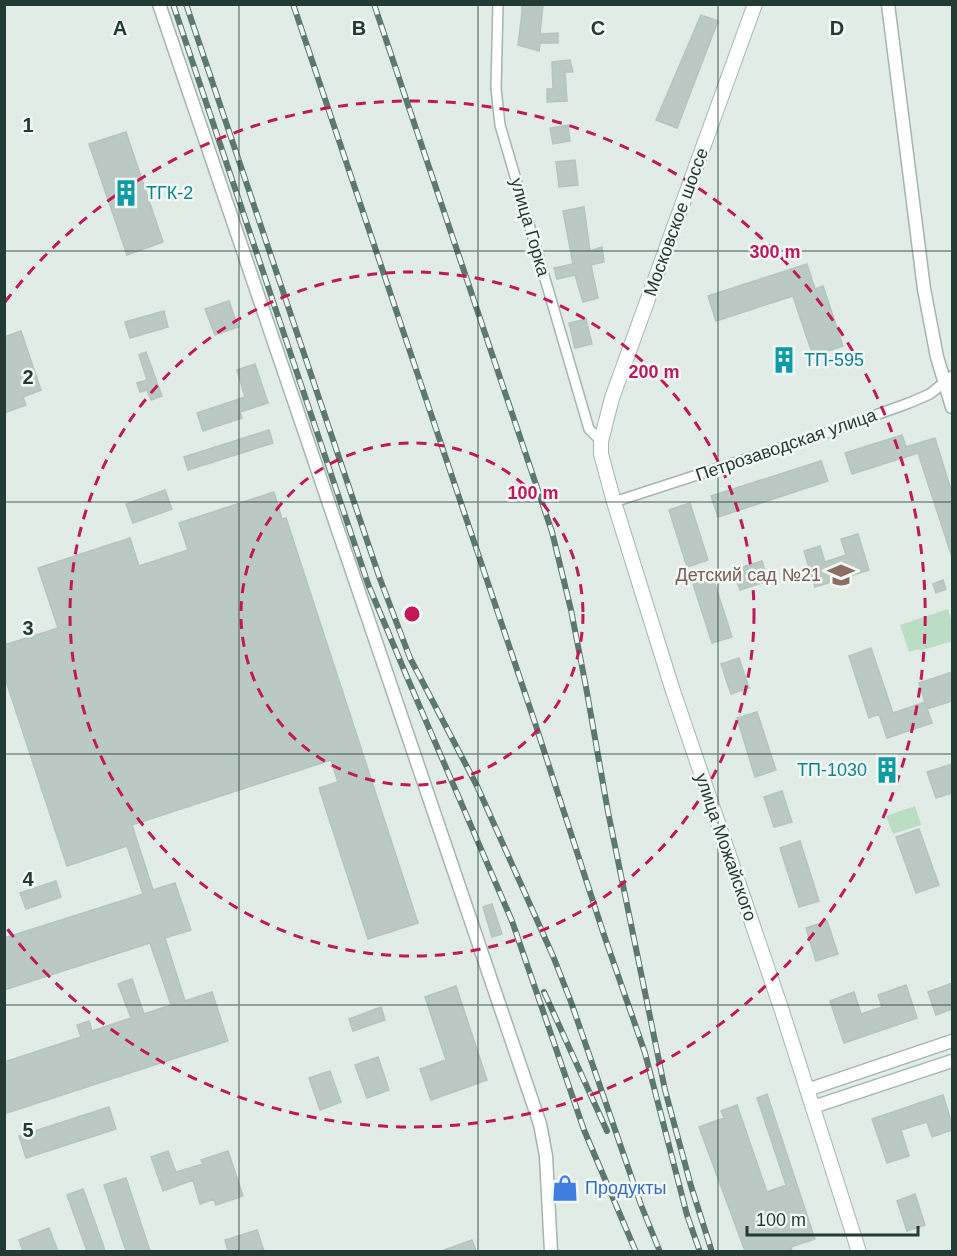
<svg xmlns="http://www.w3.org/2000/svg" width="957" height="1256" font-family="Helvetica,sans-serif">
<rect width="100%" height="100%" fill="#e1ece7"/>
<path fill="#baddc4" d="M948,609L952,621V641L920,651L919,649L909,652L900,625Z
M915,806L921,825L893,834L886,816Z"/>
<path fill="#bac9c3" stroke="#b4c5be" stroke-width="1.5" d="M522,4H543L540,34L558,33V43H540L539,51L518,45L522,13Z
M701,15L718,21L677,128L656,120Z
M570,60L573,72H565L567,101L547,102V89H553L552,62Z
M568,125L570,141L553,144L550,128Z
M126,132L163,242L127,255L89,144Z
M575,160L578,185L559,187L556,162Z
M584,207L590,251L602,247L604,262L591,265L598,298L583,302L575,275L557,279L554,268L573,264L563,211Z
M807,264L815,289L823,286L843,346L813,356L793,296L716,321L708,296Z
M229,301L238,327L215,335L205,309Z
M164,311L168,327L130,338L125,322Z
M586,319L592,344L575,348L569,323Z
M21,331L41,390L23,397L26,405L4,413V337Z
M146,352L162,396L151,400L147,390L140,392L137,383L147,380L139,355Z
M790,353L793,362L778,367L776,359Z
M255,364L268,403L240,412L242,418L203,431L197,413L245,397L237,370Z
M269,430L273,443L188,470L184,457Z
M902,435L906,447L935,438L952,493V553L951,554L918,453L852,474L845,453Z
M821,461L828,481L718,517L711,496Z
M165,490L172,509L133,523L126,504Z
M274,492L282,519L286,518L418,923L368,939L319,788L338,782L331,760L132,825L153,890L175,883L191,930L165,938L185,1001L212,992L228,1041L4,1114V1062L81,1037L77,1025L89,1021L92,1031L131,1018L118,984L132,979L144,1014L171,1005L150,943L4,990V938L143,894L127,846L67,866L4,675V645L58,628L38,568L130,538L139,566L188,550L179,523Z
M690,503L708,560L687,567L669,510Z
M858,534L869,570L815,587L804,551L820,546L825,562L846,555L841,539Z
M762,561L768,581L740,590L733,570Z
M713,578L732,637L712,643L693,584Z
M943,580L946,589L936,593L933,584Z
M871,648L893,713L925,702L932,723L887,738L879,714L869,718L849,656Z
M739,658L749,688L731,694L721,664Z
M952,672V701L927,709L919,683Z
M757,712L776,770L755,777L737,718Z
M890,764L893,772L884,776L881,767Z
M952,764V793L936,798L927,772Z
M782,791L792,822L774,827L764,797Z
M919,829L939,885L916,893L896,837Z
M800,841L819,901L799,907L780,848Z
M56,881L61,897L26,909L20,893Z
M492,904L502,934L492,937L483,907Z
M827,921L838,954L816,961L806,928Z
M952,983V1009L936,1015L928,992Z
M906,985L917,1018L844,1043L830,1001L854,992L861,1014L882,1007L878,995Z
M456,986L487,1080L431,1100L420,1069L446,1060L425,997Z
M381,1007L385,1020L353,1031L349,1019Z
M378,1057L389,1090L367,1098L355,1065Z
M330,1071L341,1102L320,1110L309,1078Z
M767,1094L815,1239L791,1247L792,1251H745L699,1127L724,1118L721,1111L737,1105L767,1192L786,1185L757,1098Z
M943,1095L952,1124V1130L932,1137L927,1122L901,1130L909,1156L887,1163L872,1119Z
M109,1107L116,1129L26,1158L19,1136Z
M168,1151L176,1172L203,1164L201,1160L228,1151L243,1196L216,1205L214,1199L200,1204L193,1180L163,1191L151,1157Z
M126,1178L150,1251H126L104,1185Z
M83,1189L101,1239L105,1251H87L67,1195Z
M915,1194L925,1225L907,1231L897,1201Z
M49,1228L58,1251H23L19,1240Z
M257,1230L264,1251H228L225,1240Z
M472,1240L476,1251H444V1250Z"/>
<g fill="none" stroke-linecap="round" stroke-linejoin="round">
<defs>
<path id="minor" d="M498,4L496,88L500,125L589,429L601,441
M614,502L826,433L909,403L930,394L952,376"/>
<path id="tertiary" d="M159,4L540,1124L546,1156L551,1252
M888,4L924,289L937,357L952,407
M807,1090L952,1041
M813,1107L952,1061"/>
<path id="secondary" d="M755,4L612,398L601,441V454L614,502L672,688L782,1011L859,1252"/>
</defs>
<use href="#minor" stroke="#a4b4ae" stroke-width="12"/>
<use href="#tertiary" stroke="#a4b4ae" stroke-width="15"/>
<use href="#secondary" stroke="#a0b7af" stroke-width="16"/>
<use href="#minor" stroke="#fff" stroke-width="9"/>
<use href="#tertiary" stroke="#fff" stroke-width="12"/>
<use href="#secondary" stroke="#fff" stroke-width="14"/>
<defs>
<path id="rail" d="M173,4L368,584L407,677L512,921L584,1130L636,1252
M186,4L380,579L410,658L477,786L553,956L571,1002L641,1205L660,1252
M293,4L534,720L604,935L645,1053L687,1215L700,1252
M374,4L552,532L571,610L586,687L608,812L665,1090L691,1186L712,1252
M544,992L607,1131"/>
</defs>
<use href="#rail" stroke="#5c7871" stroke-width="6"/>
<use href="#rail" stroke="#f2f8f5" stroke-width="4" stroke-dasharray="11" stroke-linecap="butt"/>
</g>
<path fill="none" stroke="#223c35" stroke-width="1.5" stroke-opacity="0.55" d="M239,4V1252M478,4V1252M718,4V1252M4,251H952M4,502H952M4,754H952M4,1005H952"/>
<g fill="none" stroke="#c2185b" stroke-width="3" stroke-dasharray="10 8">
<circle cx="412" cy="614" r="171"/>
<circle cx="412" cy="614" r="342"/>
<path d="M5 302A513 513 0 1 1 5 926"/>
</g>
<defs>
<symbol id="building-bare" viewBox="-9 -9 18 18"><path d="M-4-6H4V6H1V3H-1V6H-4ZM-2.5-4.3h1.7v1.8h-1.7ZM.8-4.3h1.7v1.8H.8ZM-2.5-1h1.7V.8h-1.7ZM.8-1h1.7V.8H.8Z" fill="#0f9aa8" stroke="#f2f8f5" stroke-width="2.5" paint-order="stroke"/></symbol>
<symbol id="school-bare" viewBox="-9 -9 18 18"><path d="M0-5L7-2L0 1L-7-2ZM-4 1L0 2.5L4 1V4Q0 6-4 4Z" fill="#8d6e63" stroke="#f2f8f5" stroke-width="2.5" paint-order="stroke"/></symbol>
<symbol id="shop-bare" viewBox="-9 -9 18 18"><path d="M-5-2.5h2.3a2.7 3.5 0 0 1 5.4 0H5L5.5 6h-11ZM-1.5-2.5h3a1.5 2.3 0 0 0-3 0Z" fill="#3f7fe0" stroke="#f2f8f5" stroke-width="2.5" paint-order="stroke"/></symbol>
</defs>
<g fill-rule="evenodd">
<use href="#building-bare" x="107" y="174" width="38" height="38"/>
<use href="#building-bare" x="765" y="341" width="38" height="38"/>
<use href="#school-bare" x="822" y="556" width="38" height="38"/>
<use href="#building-bare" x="868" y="751" width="38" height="38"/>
<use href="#shop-bare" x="546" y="1169" width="38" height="38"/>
</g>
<g text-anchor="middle" stroke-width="5" stroke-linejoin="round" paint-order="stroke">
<g font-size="18" fill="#0d838f" stroke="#f2f8f5" text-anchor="start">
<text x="146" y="199">ТГК-2</text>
<text x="804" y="366">ТП-595</text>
<text x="867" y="776" text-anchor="end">ТП-1030</text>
</g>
<g font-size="18" fill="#223c35" stroke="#f2f8f5">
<text transform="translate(676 222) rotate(-70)" y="6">Московское шоссе</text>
<text transform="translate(530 227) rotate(74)" y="6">улица Горка</text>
<text transform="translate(786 445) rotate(-19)" y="6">Петрозаводская улица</text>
<text transform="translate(726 847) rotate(71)" y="6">улица Можайского</text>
</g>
<g font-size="18" fill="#785e54" stroke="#f2f8f5" text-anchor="end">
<text x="821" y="581">Детский сад №21</text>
</g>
<g font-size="18" fill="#366cbe" stroke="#f2f8f5" text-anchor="start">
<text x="585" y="1194">Продукты</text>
</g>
</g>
<g font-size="20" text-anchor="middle" font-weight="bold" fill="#223c35" stroke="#f2f8f5" stroke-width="5" stroke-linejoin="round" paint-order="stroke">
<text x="120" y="35">A</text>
<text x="359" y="35">B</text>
<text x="598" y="35">C</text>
<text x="837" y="35">D</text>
<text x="28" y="132">1</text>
<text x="28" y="384">2</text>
<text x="28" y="635">3</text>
<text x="28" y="886">4</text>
<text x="28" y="1137">5</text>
</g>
<circle cx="412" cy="614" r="9" fill="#c2185b" stroke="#f2f8f5" stroke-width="3"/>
<g font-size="18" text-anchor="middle" font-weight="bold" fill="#c2185b" stroke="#f2f8f5" stroke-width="5" stroke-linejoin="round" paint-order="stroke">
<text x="775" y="258">300 m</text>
<text x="654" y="378">200 m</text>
<text x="533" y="499">100 m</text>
</g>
<rect width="957" height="1256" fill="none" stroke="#223c35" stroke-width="12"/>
<path d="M747 1226v9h171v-9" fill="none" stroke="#223c35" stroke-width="3"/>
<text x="756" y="1226" font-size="18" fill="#223c35" stroke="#f2f8f5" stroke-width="4.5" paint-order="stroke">100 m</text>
</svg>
